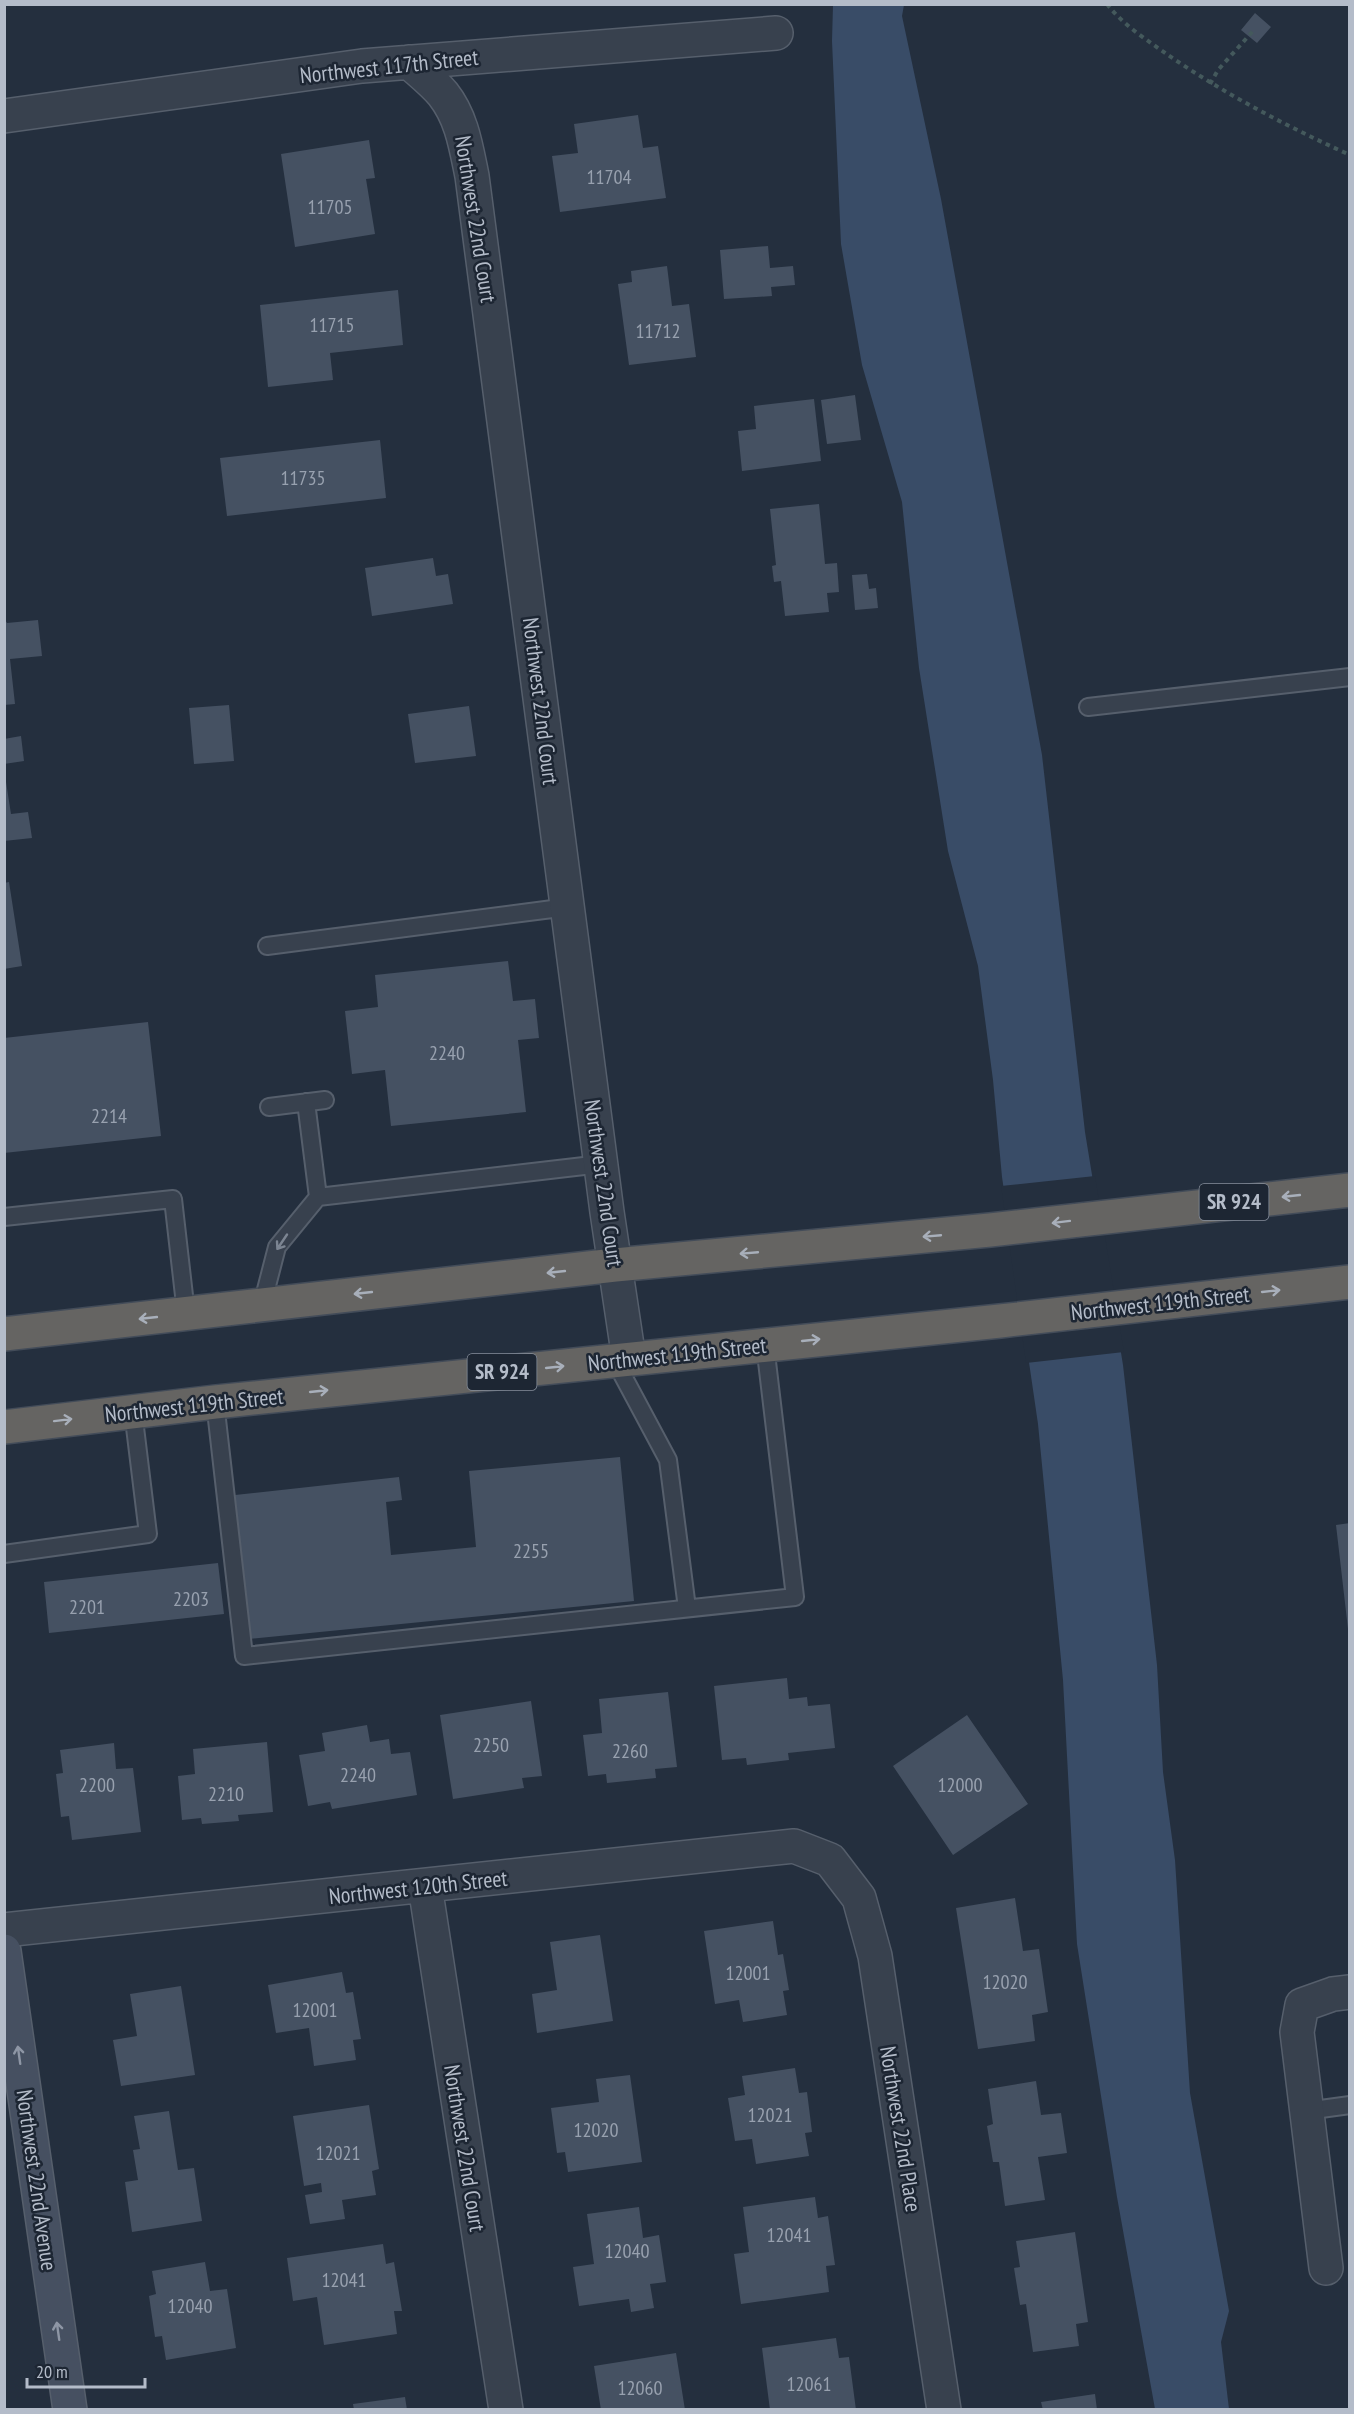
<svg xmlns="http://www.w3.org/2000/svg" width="1354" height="2414" font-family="'PT Sans Narrow',sans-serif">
<rect width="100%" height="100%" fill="#242f3e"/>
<path fill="#394c67" d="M833,5H904L902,16L941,199L1042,755L1085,1132L1123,1365L1157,1665L1163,1772L1175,1860L1190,2093L1229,2311L1221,2342L1229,2409H1155L1117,2197L1077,1944L1063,1680L1038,1424L1002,1177L993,1080L978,966L948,851L919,668L902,502L862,365L841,244L832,41Z"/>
<path fill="#242f3e" d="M1095,1176L1124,1352L1026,1363L1001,1186Z"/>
<path fill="#455162" d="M1255,13L1271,27L1257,43L1241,30Z
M638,115L643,148L658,146L666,198L560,212L552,156L578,153L574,124Z
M369,140L375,178L366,179L375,234L295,247L281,154Z
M768,246L770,268L793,266L795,285L771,287L772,296L724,299L720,250Z
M667,266L672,306L689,304L696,357L629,365L618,284L632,282L631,271Z
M398,290L403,345L330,353L333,380L268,387L260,305Z
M855,395L861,440L827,444L821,400Z
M814,399L821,461L742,471L738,431L756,429L754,406Z
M380,440L386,498L227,516L220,458Z
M819,504L825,564L837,563L839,592L827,593L829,612L785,616L781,581L774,582L772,566L776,565L770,509Z
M433,558L436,576L448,574L453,604L372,616L365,568Z
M867,574L869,589L876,588L878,608L855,610L852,575Z
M4,618L7,623L38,620L42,656L10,659L15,704L4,705Z
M229,705L234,761L194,764L189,708Z
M469,706L476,756L415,763L408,714Z
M21,736L24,761L4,764V739Z
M4,769L11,814L28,812L32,838L4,841Z
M9,882L22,966L4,969V883Z
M508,961L513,1001L535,999L539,1038L518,1040L526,1112L391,1126L385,1070L352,1074L345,1011L378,1007L375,975Z
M148,1022L161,1136L4,1153V1038Z
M620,1457L634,1601L249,1639L235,1495L399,1477L402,1500L386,1502L391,1555L476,1547L469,1471Z
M1350,1523V1629H1348L1336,1525Z
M218,1563L224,1614L49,1633L44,1582Z
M787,1678L789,1699L807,1697L808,1706L830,1704L835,1748L788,1753L789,1760L747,1765L746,1758L722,1760L714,1686Z
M668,1692L677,1767L655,1769L656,1778L607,1783L606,1774L588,1776L583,1735L602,1733L599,1699Z
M531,1701L542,1776L522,1778L524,1788L453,1799L440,1715Z
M967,1715L1028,1804L953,1855L893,1766Z
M367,1725L370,1742L389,1739L391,1754L410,1752L417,1795L332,1809L330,1802L308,1806L299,1755L325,1751L322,1733Z
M267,1742L273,1812L238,1815L239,1821L202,1824L201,1818L182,1820L178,1776L195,1774L193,1749Z
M114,1743L116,1769L133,1768L141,1832L72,1840L69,1816L61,1817L56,1774L63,1773L60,1750Z
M1015,1898L1023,1951L1039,1949L1048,2012L1032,2015L1035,2041L978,2049L956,1908Z
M773,1921L778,1955L783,1954L789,1990L783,1991L787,2015L743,2022L739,2000L715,2004L704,1931Z
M600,1935L613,2021L537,2033L532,1994L557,1990L550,1942Z
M342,1972L346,1993L353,1992L361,2039L353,2040L356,2060L314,2066L309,2028L276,2033L268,1985Z
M181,1986L195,2075L121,2086L113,2040L137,2036L130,1994Z
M795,2068L799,2093L807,2092L812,2132L805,2133L809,2156L756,2164L752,2139L735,2141L728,2098L745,2095L742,2076Z
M630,2075L642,2162L568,2172L565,2152L557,2153L551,2108L599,2102L596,2079Z
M1036,2081L1041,2115L1061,2113L1067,2153L1038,2157L1045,2200L1005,2206L999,2162H993L987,2126L993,2124L988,2089Z
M369,2105L379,2169L372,2171L376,2195L342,2200L345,2219L310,2224L305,2195L322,2192L321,2183L304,2186L293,2116Z
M169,2111L178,2170L194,2168L202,2221L132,2232L125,2182L138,2180L133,2150L140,2149L134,2116Z
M815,2197L818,2218L828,2216L835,2265L826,2266L829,2292L741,2304L734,2254L749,2252L743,2207Z
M639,2207L643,2238L659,2235L666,2282L650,2284L654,2308L631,2312L629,2299L579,2306L573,2267L594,2264L587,2214Z
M1075,2232L1088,2322L1076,2324L1079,2346L1033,2352L1026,2304L1020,2305L1014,2268L1020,2267L1016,2241Z
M383,2244L386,2264L394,2262L402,2311H394L397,2334L324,2345L317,2297L293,2301L287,2258Z
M205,2262L210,2291L227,2289L236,2348L166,2360L162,2336L155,2337L149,2296L156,2294L152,2271Z
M836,2338L839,2358L849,2357L856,2410H770L762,2348Z
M676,2353L685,2410H601L594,2366Z
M1095,2394L1097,2410H1043L1041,2402Z
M405,2397L407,2410H354L353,2404Z"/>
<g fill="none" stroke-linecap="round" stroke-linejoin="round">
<defs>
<path id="service" d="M1088,707L1350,677
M267,946L568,907
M306,1102L318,1197
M269,1107L325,1100
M4,1217L173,1199L186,1313
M262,1305L277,1247L318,1197L601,1164
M615,1361L668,1460L687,1608
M215,1402L244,1656L795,1597L765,1345
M4,1554L148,1534L133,1411
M1306,2111L1350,2105"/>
<path id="minor" d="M409,62C420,72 433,82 443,94C462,118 466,147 472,176L607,1212L629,1359
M4,116L362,66L776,33
M425,1886L506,2410
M4,1930L794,1846L830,1860L859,1898L875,1956L944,2410
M1326,2268L1297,2032L1302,2005L1333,1994L1350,1992"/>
<path id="secondary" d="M4,1951L70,2410"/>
<path id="trunk" d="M4,1334L615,1265L990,1230L1350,1190
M4,1427L215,1402L1000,1321L1350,1282"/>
</defs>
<use href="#service" stroke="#565f6c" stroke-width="20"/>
<use href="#minor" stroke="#565f6c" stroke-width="36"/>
<use href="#secondary" stroke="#565f6c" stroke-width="36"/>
<use href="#trunk" stroke="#434c59" stroke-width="36"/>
<path stroke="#44595c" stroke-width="4" stroke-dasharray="4.5 4.5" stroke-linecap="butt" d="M1107,4C1123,25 1147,40 1168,55C1225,94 1286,126 1350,155
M1210,84L1218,70L1253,31"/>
<use href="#service" stroke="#38414e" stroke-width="16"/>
<use href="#minor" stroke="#38414e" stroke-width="33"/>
<use href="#secondary" stroke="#465061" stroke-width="33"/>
<use href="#trunk" stroke="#656462" stroke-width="33"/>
</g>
<defs><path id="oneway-shaft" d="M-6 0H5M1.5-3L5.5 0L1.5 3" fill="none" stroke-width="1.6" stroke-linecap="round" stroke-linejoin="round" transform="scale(1.5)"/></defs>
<g stroke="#a8afba">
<use href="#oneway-shaft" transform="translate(1291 1196) rotate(174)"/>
<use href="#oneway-shaft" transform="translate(1061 1222) rotate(173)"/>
<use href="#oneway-shaft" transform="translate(932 1236) rotate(175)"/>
<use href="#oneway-shaft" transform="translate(749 1253) rotate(175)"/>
<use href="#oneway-shaft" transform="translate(556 1272) rotate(174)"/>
<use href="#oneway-shaft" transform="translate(1271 1291) rotate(-6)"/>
<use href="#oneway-shaft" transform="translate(363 1293) rotate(174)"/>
<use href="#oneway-shaft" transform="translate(148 1318) rotate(174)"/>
<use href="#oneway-shaft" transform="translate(811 1340) rotate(-6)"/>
<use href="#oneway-shaft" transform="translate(555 1367) rotate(-6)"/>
<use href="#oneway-shaft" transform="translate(319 1391) rotate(-6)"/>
<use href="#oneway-shaft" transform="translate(63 1420) rotate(-7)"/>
</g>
<use stroke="#7c8592" href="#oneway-shaft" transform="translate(282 1242) rotate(124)"/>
<g stroke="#8e96a5">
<use href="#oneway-shaft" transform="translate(19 2055) rotate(-98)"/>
<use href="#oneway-shaft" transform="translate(58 2331) rotate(-98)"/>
</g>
<g text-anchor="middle" stroke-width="5" stroke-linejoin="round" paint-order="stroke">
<g font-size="20" fill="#98a1af">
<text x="609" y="184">11704</text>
<text x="330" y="214">11705</text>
<text x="332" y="332">11715</text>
<text x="658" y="338">11712</text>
<text x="303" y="485">11735</text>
<text x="447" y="1060">2240</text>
<text x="109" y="1123">2214</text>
<text x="531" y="1558">2255</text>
<text x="191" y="1606">2203</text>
<text x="87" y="1614">2201</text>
<text x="491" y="1752">2250</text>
<text x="630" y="1758">2260</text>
<text x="358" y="1782">2240</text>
<text x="97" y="1792">2200</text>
<text x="960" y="1792">12000</text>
<text x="226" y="1801">2210</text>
<text x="748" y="1980">12001</text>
<text x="1005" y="1989">12020</text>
<text x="315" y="2017">12001</text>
<text x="770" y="2122">12021</text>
<text x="596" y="2137">12020</text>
<text x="338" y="2160">12021</text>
<text x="789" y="2242">12041</text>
<text x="627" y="2258">12040</text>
<text x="344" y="2287">12041</text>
<text x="190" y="2313">12040</text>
<text x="809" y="2391">12061</text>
<text x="640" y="2395">12060</text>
</g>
<g fill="#1d2633" stroke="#878f9c" stroke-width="1.5">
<rect x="1199.5" y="1184" width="69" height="36" rx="4.5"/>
<rect x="467.5" y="1354" width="69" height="36" rx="4.5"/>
</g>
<g font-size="21" font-weight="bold" fill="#b4bcc9">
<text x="1234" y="1209">SR 924</text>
<text x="502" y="1379">SR 924</text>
</g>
<g font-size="22" fill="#b4bcc9" stroke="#1d2633">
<text transform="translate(389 66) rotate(-6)" y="8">Northwest 117th Street</text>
<text transform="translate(476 219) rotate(81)" y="8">Northwest 22nd Court</text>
<text transform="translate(541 701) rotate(83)" y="8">Northwest 22nd Court</text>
<text transform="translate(604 1183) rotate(82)" y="8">Northwest 22nd Court</text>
<text transform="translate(1160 1303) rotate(-6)" y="8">Northwest 119th Street</text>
<text transform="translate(677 1354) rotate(-6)" y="8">Northwest 119th Street</text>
<text transform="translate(194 1405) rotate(-6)" y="8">Northwest 119th Street</text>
<text transform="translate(418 1887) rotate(-6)" y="8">Northwest 120th Street</text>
<text transform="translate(901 2129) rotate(81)" y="8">Northwest 22nd Place</text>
<text transform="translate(465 2148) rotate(81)" y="8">Northwest 22nd Court</text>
<text transform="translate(37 2180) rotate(82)" y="8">Northwest 22nd Avenue</text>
</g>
</g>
<rect width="1354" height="2414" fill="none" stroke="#b4bcc9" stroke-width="12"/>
<path d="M27 2378v9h118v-9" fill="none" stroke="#b4bcc9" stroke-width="3"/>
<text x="36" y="2378" font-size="18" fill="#b4bcc9" stroke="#1d2633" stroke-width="4.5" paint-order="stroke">20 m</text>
</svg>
